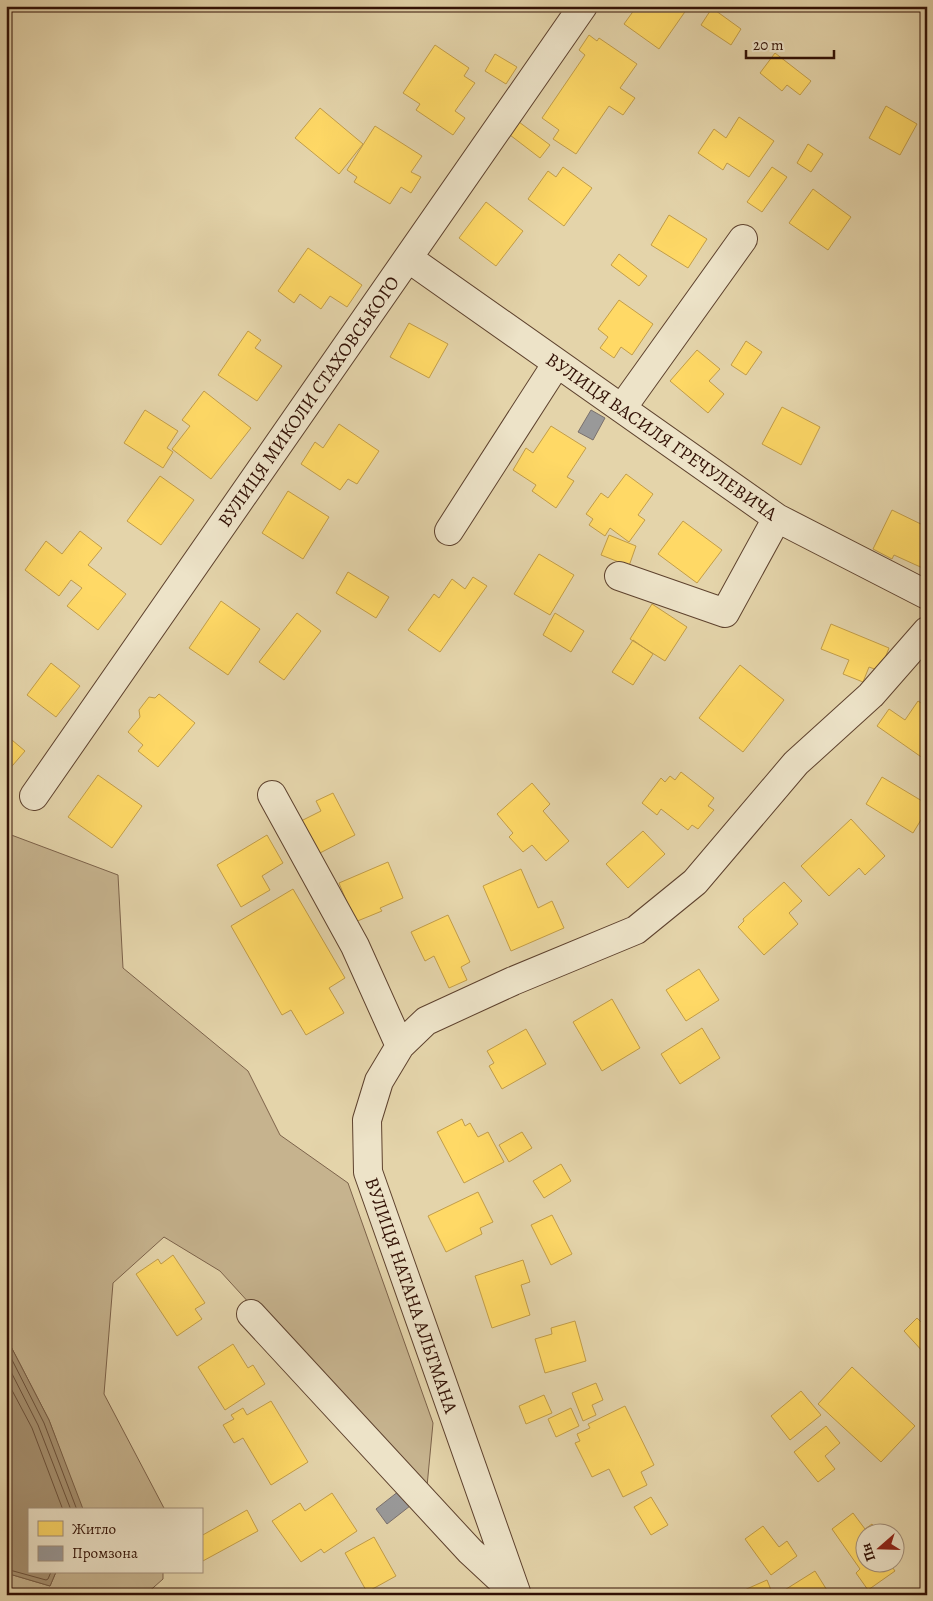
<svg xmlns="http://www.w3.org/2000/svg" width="933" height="1601" font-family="Alegreya,serif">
<rect width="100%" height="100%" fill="#e4d4aa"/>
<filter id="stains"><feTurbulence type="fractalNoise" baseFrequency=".004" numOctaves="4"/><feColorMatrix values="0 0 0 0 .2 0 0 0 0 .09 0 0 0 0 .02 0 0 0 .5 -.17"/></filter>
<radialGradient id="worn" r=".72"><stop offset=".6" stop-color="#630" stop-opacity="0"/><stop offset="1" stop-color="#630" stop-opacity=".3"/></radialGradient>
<path fill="#c6b38e" stroke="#7c624a" d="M6,833L118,875L123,968L248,1071L280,1135L348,1183L433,1423L426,1497L220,1271L164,1237L113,1283L104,1394L165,1510H82L49,1420L6,1337Z
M56,1572H163V1579L145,1595H6V1573L50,1586Z"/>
<path fill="#a79272" stroke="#785e46" d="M6,1337L49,1420L83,1509L29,1510V1572H56L50,1586L6,1573Z"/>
<path fill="#ffd966" stroke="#c29d49" d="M637,6H689L659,49L624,24Z
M712,8L741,29L731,45L701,25Z
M589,35L597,41L599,38L637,64L620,88L635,98L623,115L609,106L576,154L553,139L559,130L542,118L585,55L579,50Z
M435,45L469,68L464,76L475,83L455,111L465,118L453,135L416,110L420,104L403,93Z
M775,53L811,81L800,95L787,85L782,91L760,73Z
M495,54L517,67L506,84L485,71Z
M886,106L917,124L900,155L869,138Z
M320,108L363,144L339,174L295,138Z
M739,117L774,141L749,177L727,163L723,170L698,153L714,129L726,138Z
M519,122L550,145L540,158L510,135Z
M375,126L422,156L411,172L421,177L411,193L401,187L390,204L354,182L357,177L347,170Z
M808,144L823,154L811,172L797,163Z
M563,167L592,188L564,226L528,199L548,171L556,177Z
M772,167L787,177L762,212L747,202Z
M813,189L851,217L828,250L789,223Z
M486,202L523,231L496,266L459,238Z
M669,215L707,239L688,268L651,245Z
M308,248L362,285L347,307L330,296L321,309L300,294L294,303L278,291Z
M619,254L647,276L639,286L611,265Z
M619,300L653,324L632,355L621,347L614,358L600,348L608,337L598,329Z
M409,323L448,344L429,378L390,357Z
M248,331L261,340L255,348L282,366L257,401L218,375Z
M746,341L762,352L746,375L731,365Z
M697,350L720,369L709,381L724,394L708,413L670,381Z
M204,391L251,428L211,479L172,449L190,426L182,420Z
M782,407L820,427L801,465L762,444Z
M145,410L178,431L167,448L173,452L163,468L124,443Z
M339,424L379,451L357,484L348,479L340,490L301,464L315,442L323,448Z
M551,426L586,448L567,477L574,481L556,508L532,491L536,485L513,470L526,448L533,453Z
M626,474L653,494L638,515L645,520L629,542L610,528L605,536L589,525L593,519L586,514L601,493L608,498Z
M160,476L194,500L161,545L127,521Z
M288,491L329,517L303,559L262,533Z
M892,510L927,527V570L894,555L892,559L873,549Z
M683,521L722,550L697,583L658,554Z
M80,531L102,548L88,565L126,594L98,630L67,606L82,588L71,580L59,596L25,570L46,541L62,554Z
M609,535L636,546L629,566L601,555Z
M539,554L574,575L550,615L514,594Z
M348,572L389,597L376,618L336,593Z
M473,577L487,586L440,652L408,630L434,594L439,598L452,579L465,589Z
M221,601L260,629L228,675L189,648Z
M652,604L687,627L665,661L630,639Z
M297,613L321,631L284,680L259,662Z
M555,613L584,631L571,652L543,635Z
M831,624L889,648L880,671L869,667L863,682L843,674L849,660L821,649Z
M633,640L653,654L633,685L612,672Z
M51,663L80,686L56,717L27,695Z
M740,665L784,700L743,752L699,718Z
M159,694L195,723L158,767L138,751L143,745L128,732L140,717L139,710L149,697L155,698Z
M918,701L927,707V761L877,726L889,709L905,720Z
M6,735L25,751L7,772H6Z
M681,772L714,798L708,806L714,810L698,829L692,825L688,830L661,809L657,815L642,803L661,778L665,782L670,776L675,780Z
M98,775L142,806L112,848L68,817Z
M882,777L927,804V810L913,833L866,804Z
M532,783L550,804L543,811L569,841L546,861L532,845L523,852L509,837L513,833L497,814Z
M333,793L355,835L318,854L301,821L321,811L316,801Z
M851,819L885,856L865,875L859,868L829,896L801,866Z
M643,831L665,854L628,888L606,864Z
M267,835L283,863L262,876L270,890L241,907L217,865Z
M388,862L403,898L380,908L382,911L355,922L339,883Z
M521,869L538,908L552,901L564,928L511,951L483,886Z
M784,882L802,901L789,913L798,924L764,955L738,927L744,921L743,919Z
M293,889L345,978L329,988L344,1013L306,1035L291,1010L282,1015L231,926Z
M448,915L470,962L461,967L467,980L449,988L434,956L425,961L411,932Z
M699,969L719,1000L686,1021L666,990Z
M612,999L640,1048L602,1071L573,1022Z
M702,1028L720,1058L680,1084L661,1054Z
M526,1029L546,1064L502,1089L489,1066L494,1063L487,1051Z
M462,1119L465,1126L470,1123L478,1137L488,1132L504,1162L464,1183L437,1132Z
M522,1132L532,1148L509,1162L499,1145Z
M561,1164L571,1181L544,1198L533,1181Z
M478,1192L493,1222L480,1228L482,1234L446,1252L428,1216Z
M552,1215L572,1254L551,1265L531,1225Z
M173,1255L205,1303L195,1309L202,1319L177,1336L136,1274L158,1259L161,1264Z
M523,1260L530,1282L521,1285L530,1315L492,1328L475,1276Z
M917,1318L927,1328V1350L924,1353L904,1331Z
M575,1321L586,1361L545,1373L535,1339L552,1334L551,1328Z
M233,1344L248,1368L253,1365L265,1384L225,1410L198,1367Z
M852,1367L915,1426L881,1462L818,1404Z
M596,1383L603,1400L592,1405L596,1415L583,1421L572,1393Z
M801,1391L821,1415L790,1440L771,1416Z
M544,1395L552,1413L526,1424L519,1406Z
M271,1401L308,1462L271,1485L243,1438L234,1443L223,1425L234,1419L231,1415L243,1408L247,1415Z
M625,1406L654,1465L641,1472L647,1485L623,1497L609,1469L592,1477L575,1443L580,1441L577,1434L590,1428L588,1424Z
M571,1408L579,1426L556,1437L548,1419Z
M826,1426L840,1443L825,1456L835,1469L818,1482L794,1452Z
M332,1493L357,1531L324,1553L321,1549L301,1562L272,1521L300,1503L305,1511Z
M651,1497L668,1525L651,1535L634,1507Z
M247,1510L258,1531L201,1562V1536Z
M853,1513L865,1529L872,1524L879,1534H866V1564H890L895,1571L868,1590L856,1573L860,1569L832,1529Z
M763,1526L779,1547L787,1541L797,1556L771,1575L745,1539Z
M374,1537L396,1576L367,1592L345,1553Z
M815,1571L830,1595H786L783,1591Z
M767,1580L773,1595H733Z"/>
<path fill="#999" stroke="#7a706d" d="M591,410L605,418L593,440L578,432Z
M399,1491L410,1506L387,1524L376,1509Z"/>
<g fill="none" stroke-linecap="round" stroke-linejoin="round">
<path stroke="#6c523c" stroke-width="1" d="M6,1348L44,1423L77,1510
M6,1362L38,1425L71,1510
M6,1379L32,1428L63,1510
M6,1569L46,1580L48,1579L51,1572"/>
<defs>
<path id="minor" d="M408,258L777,518L927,595
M622,408L743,239
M449,531L557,363
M619,576L725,613L777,518
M272,795L355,946L400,1046
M34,796L583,6
M251,1314L470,1551L513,1591
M517,1595L368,1172L367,1120L379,1081L400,1046L426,1021L513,981L636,930L695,882L796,763L871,695L927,631"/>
</defs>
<use href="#minor" stroke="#5e422e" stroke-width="30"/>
<use href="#minor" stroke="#ede3c8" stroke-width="28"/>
</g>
<g text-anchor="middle" stroke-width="5" stroke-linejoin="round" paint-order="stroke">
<g font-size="19" fill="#321105" stroke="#ede3c8">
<text transform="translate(308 401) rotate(-55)" y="7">ВУЛИЦЯ МИКОЛИ СТАХОВСЬКОГО</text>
<text transform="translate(662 436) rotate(35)" y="7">ВУЛИЦЯ ВАСИЛЯ ГРЕЧУЛЕВИЧА</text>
<text transform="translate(412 1295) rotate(71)" y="7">ВУЛИЦЯ НАТАНА АЛЬТМАНА</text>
</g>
</g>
<rect width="933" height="1601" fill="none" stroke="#e4d4aa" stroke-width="25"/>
<rect x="8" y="8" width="918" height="1586" fill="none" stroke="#321105" stroke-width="2.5"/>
<rect x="12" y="12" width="908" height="1576" fill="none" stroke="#321105"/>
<rect x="28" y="1508" width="175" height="65" fill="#ede3c8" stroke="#a28f7a"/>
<rect x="38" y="1521" width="25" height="15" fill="#ffd966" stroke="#a28f7a"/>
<text x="72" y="1534" font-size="15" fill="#321105">Житло</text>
<rect x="38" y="1546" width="25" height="15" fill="#999999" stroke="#a28f7a"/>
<text x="72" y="1558" font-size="15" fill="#321105">Промзона</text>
<g transform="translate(880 1548) rotate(250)"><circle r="24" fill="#ede3c8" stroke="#a28f7a"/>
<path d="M0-4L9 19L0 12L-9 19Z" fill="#8f2418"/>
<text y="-8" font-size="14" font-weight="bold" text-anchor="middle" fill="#321105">Пн</text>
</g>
<path d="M746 50v8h88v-8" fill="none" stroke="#321105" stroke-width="2.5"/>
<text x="753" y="50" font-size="15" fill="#321105" stroke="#ede3c8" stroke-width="4" paint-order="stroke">20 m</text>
<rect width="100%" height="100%" filter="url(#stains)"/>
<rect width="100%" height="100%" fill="url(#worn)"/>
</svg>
